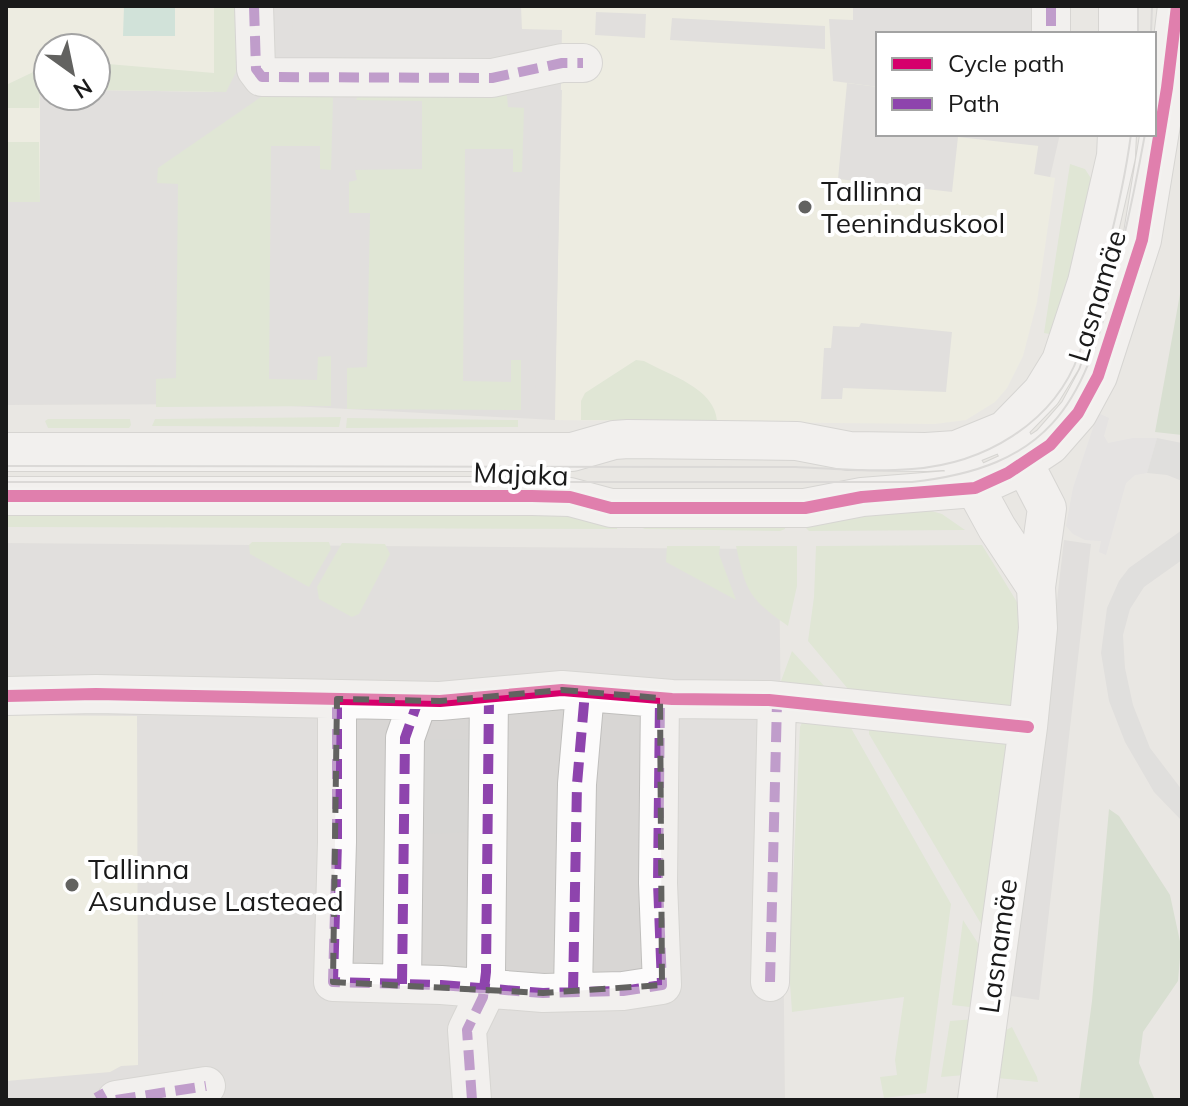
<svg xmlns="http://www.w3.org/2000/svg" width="1188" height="1106" font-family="Mulish,sans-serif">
<rect width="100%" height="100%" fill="#e9e7e3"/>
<path fill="#d8d6d4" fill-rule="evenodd" d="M6,6H1067L1066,34H878V134H1060L1007,364L747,419L554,420L252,404L6,405ZM48,48H96V96H48Z
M6,543L779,549L785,1100H6Z"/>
<path fill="#f2f2de" d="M6,6H214V92L96,90V48H48V89L40,90V202H6Z
M521,6H853V20L829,19L833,81L878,87V134H1040L1034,174L1055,178L1037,302L1023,356L1007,388L995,402L966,420L935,424L555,420L562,30L522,29Z
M6,715L137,716L138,1065L121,1066L110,1072L6,1081Z"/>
<path fill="#d7d6d4" d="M271,6H292L293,51H273Z
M596,12L646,14L645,38L595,35Z
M672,18L825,26V49L670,40Z
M434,21H455V68H434Z
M847,83L878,87V134H1041L1039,146L958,137L952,192L838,179Z
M541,89L562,90L555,389H535Z
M356,100H422V170H355Z
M157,185H177L176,378H154Z
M6,205H51L50,238H6Z
M370,212L367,368H347L349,213Z
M861,323L952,332L946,392L843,388L842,399H821L824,348H831L833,326L859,327Z
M1064,540L1091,544L1039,1000L1011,996Z
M381,596L404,609L420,633L531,677L359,678V641Z
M594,603L635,623L618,652L640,660L636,677L581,676L574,662Z
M182,608L245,641L223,678L204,669L197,672V681H154L155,664Z
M6,620L105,674L104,682L6,680Z
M560,631L569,636L545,682L536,677Z
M159,717V973L139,974L138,718Z
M271,725H320V831H248V750H271Z
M416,739H482L481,832L420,834Z
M163,991L161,1035L139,1036V994Z"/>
<path fill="#d4e4c4" d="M214,6H243L238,68L226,92L96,90V63L214,73Z
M48,65V89L40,90L39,108H6V85Z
M277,86H327L333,98L331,170L320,169V146H271L269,379L317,380L318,357L331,356V406L156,407V379L176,378L178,184L157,183L158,168Z
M363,86L506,88L508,107L524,108L522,172H513V149H465L463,381L511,382V360H521V410L347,409V368L367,367L370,213H349V182L357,180L355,170L422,169V101L356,100Z
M6,133L8,142H39L40,202H6Z
M1070,164L1085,169L1094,183L1060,336L1044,333Z
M636,360L644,361C669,375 715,388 717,421L581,420V401L585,393Z
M341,417L339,427L152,426L155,419Z
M347,418H348L518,420V427L346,428Z
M48,419H130L131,425L129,428H48L45,421Z
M921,508L942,514L965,530L809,531L805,527L803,517Z
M6,515H540L619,518L617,529L6,527Z
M786,518L785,529L780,531L645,529L634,525Z
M252,542H329L331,549L309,587L250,554L249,545Z
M342,543L385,544L390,554L359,614L352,617L319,599L317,587Z
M982,545L1017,602L1021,617L1014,701L1005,709L848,689L808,641L814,597L816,546Z
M667,546H720L719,554L736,600L666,562Z
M736,546H797V586L788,626C749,599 746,591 736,546Z
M792,651L826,688L777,692Z
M806,714L851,728L951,904L926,1093L884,1098L880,1077L897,1075L895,1060L904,997L792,1012L789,969L800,727Z
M869,723L1005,740L1010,749L987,934L869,734Z
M963,920L985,954L978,1008L952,1005Z
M975,1019L965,1075L941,1077L950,1021Z
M1012,1027L1037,1077L1038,1082L997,1078L1004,1031Z"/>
<path fill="#c4d5ba" d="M1182,283V435L1155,432Z
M1109,809L1119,816L1170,895L1181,946L1178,981L1143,1032L1139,1063L1155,1100H1079L1092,1001Z"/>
<path fill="#b3dccc" d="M124,6H175V36H123Z"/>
<path fill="#dfdde1" d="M1098,413L1109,418L1104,436L1108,443L1133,438H1157L1147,473L1135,475L1126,483L1106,555L1099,552L1101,541L1085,540L1073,534L1066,526L1073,488Z"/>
<path fill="#d6d5d4" d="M1157,438L1182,443V481L1167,475L1147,473Z
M1182,530V560L1144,587L1130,609L1123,635L1125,668L1133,705L1150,748L1182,790V821L1154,792L1125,742L1109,701L1101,653L1107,608L1119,581L1129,568Z"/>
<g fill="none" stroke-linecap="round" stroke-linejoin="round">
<defs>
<path id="minor" d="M254,6L256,69L262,77L492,78L562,63H583
M1051,6V34
M1118,34V6
M6,452H572L614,440L628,439L797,441L849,451L926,452L956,450L1005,430L1042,392L1061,361L1087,282L1116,156L1117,134
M963,466L997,528L1036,587
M6,496H532L570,497L611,508H805L862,497L975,488L1008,473L1050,445L1078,413L1098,376L1142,240L1167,88L1177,6
M6,696L96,694L440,701L562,690L672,699L769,700L1028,727
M337,699V842L333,982L441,985L543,993L623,991L662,985L658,883L660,698
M770,982L777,702
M402,984L405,738L418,701
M573,992L577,784L585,692
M116,1100L206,1086
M472,1100L467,1030L483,997L486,972L489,697
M977,1100L1028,727L1038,628L1036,587L1047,508L1012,440"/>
</defs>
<use href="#minor" stroke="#c0bfbd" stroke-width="40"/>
<use href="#minor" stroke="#fcfbfb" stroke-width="38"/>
<path stroke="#c9c8c8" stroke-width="2" d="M1138,34V6
M1151,34L1152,6
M6,466L796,467C834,469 874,472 912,469C983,464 1054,424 1079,354C1086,335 1090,315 1095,295C1110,243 1124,188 1131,134
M6,482H912C1048,467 1083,407 1113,283C1125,234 1136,184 1145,134"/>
<path stroke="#8e44ad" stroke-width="10" stroke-dasharray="20 10" stroke-linecap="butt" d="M254,6L256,69L262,77L492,78L562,63H583
M1051,6V34
M337,699V842L333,982L441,985L543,993L623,991L662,985L658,883L660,698
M770,982L777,702
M402,984L405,738L418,701
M573,992L577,784L585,692
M98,1091L103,1100
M116,1100L206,1086
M472,1100L467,1030L483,997L486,972L489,697"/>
<defs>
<path id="cycleway" d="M6,496H532L570,497L611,508H805L862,497L975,488L1008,473L1050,445L1078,413L1098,376L1142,240L1167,88L1177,6
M6,696L96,694L440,701L562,690L672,699L769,700L1028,727"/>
</defs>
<use href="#cycleway" stroke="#fff" stroke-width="17"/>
<use href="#cycleway" stroke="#d6006c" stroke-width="12"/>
</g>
<path d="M0 0H1188V1106H0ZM562,690L660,698L662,985L543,993L333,982L337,699L440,701Z" fill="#e9e7e3" fill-opacity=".55" fill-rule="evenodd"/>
<path fill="none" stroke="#626260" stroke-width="6" stroke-dasharray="16 10" stroke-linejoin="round" d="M562,690L660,698L662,985L543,993L333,982L337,699L440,701Z"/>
<g fill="#626260" stroke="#fff" stroke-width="3">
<circle cx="805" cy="207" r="8"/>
<circle cx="72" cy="885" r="8"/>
</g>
<g text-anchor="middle" stroke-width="8" stroke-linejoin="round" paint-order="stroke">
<g font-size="28" fill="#1a1a1a" stroke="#fff" text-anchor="start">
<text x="821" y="201">Tallinna<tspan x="821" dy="32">Teeninduskool</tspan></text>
<text x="88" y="879">Tallinna<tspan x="88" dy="32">Asunduse Lasteaed</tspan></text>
</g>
<g font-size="28" fill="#1a1a1a" stroke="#fff">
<text transform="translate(1097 296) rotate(-73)" y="10">Lasnamäe</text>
<text transform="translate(521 474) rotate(2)" y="10">Majaka</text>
<text transform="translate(998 946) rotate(-82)" y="10">Lasnamäe</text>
</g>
</g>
<rect width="1188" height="1106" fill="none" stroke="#1a1a1a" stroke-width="16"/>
<rect x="876" y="32" width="280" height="104" fill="#ffffff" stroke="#a3a3a3" stroke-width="2"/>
<rect x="892" y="58" width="40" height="12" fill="#d6006c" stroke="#a3a3a3" stroke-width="2"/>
<text x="948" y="72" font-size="24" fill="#1a1a1a">Cycle path</text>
<rect x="892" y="98" width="40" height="12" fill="#8e44ad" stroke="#a3a3a3" stroke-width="2"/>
<text x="948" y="112" font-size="24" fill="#1a1a1a">Path</text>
<g transform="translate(72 72) rotate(147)"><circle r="38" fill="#ffffff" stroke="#a3a3a3" stroke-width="2"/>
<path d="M0-6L14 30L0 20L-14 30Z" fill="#626260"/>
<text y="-12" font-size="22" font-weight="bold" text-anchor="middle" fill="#1a1a1a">N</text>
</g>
</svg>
